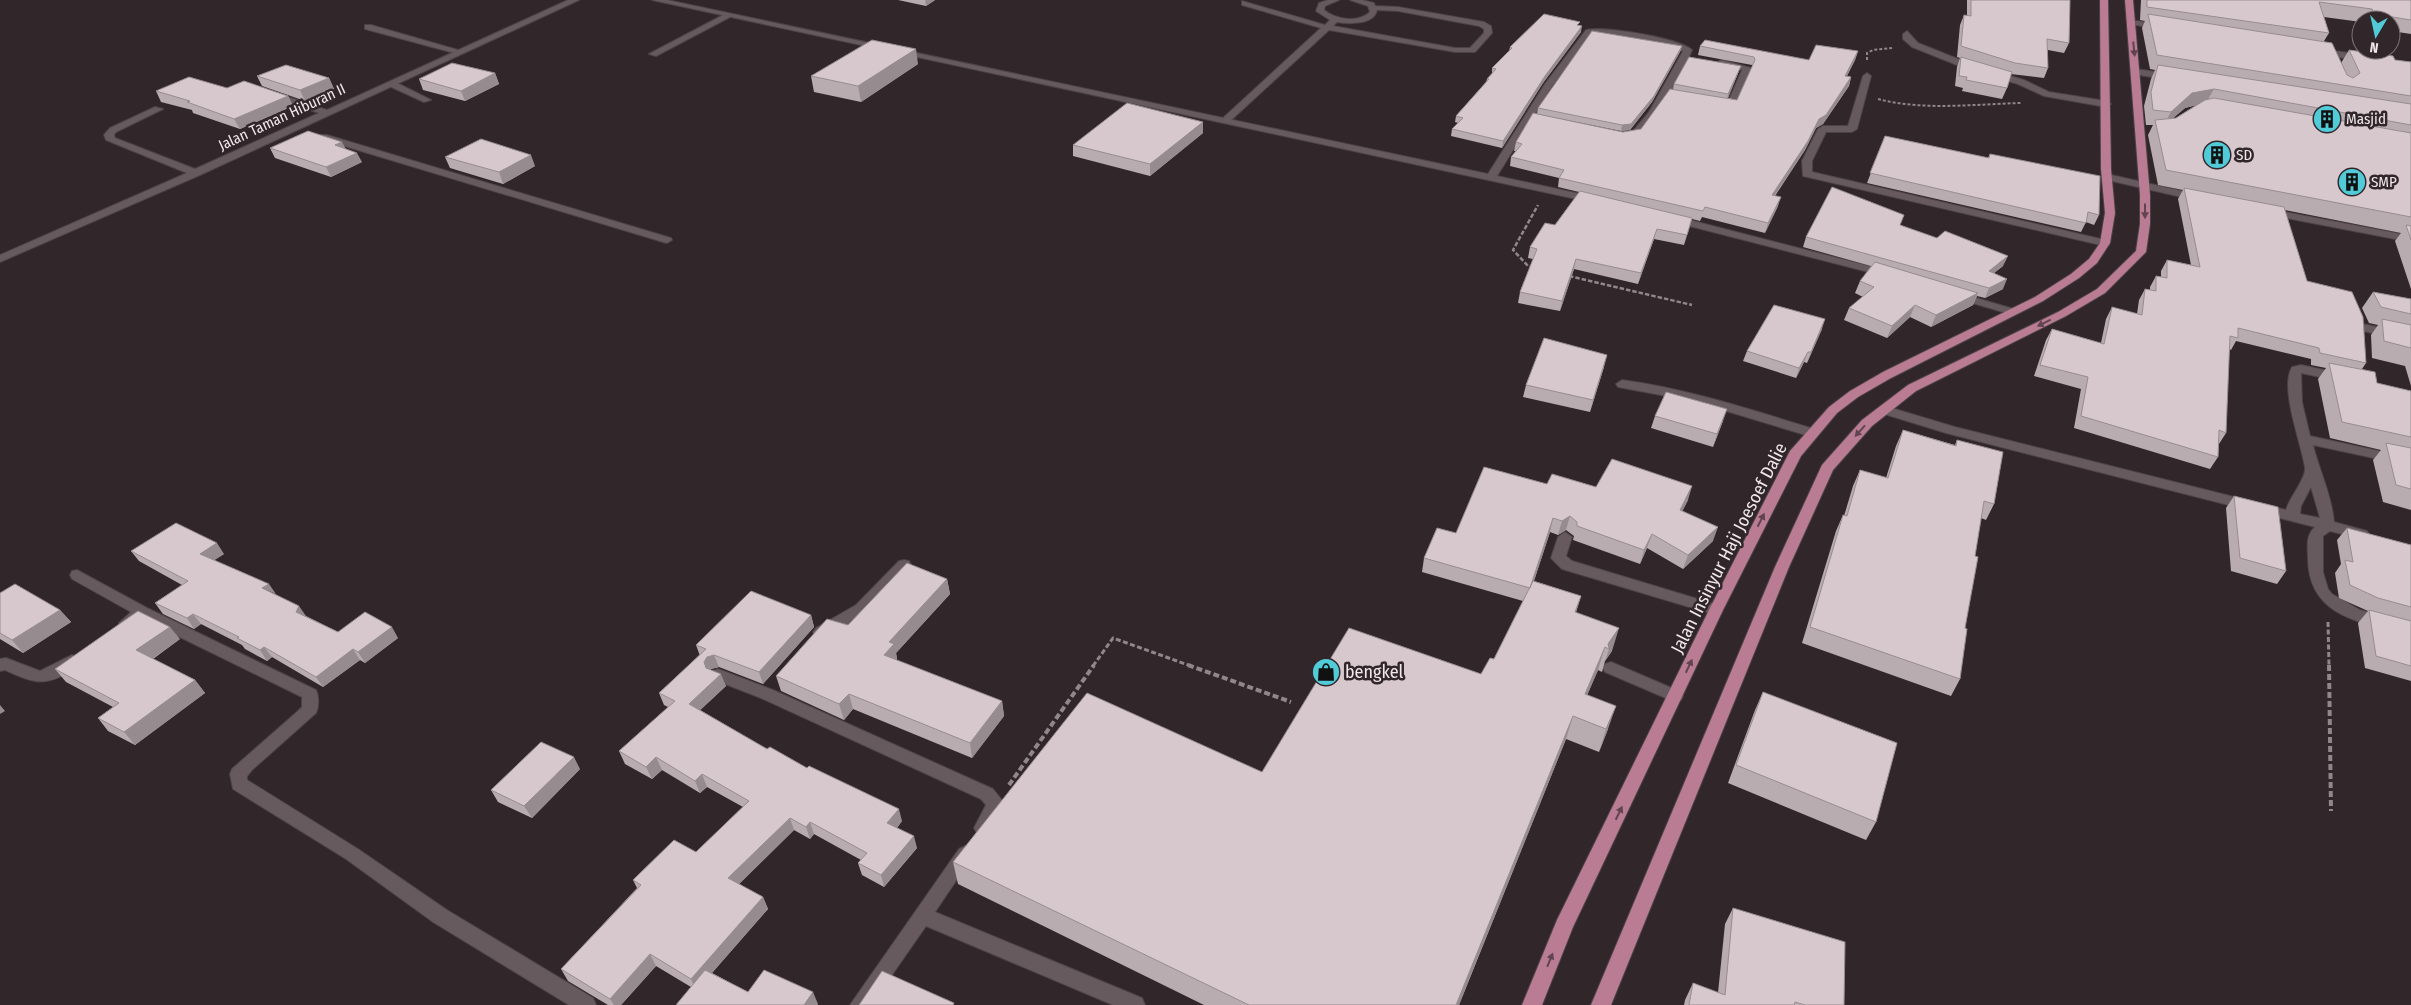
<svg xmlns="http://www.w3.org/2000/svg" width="2411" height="1005" font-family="'Fira Sans Condensed',sans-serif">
<rect width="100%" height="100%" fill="#31262a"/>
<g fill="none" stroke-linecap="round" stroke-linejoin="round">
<defs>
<path id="service" d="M1328,0H1339L1325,6L1324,10C1337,20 1358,23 1370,12L1368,6L1350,0H1362L1374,3L1375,6L1398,7L1484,22L1491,26L1492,33L1475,52H1455L1329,30L1229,122H1223V118L1321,28L1242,5V1L1325,25L1330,20L1316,11L1319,3ZM1377,10L1398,11L1479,26L1484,29V33L1470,48H1455L1333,26L1337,22C1349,24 1374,25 1377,10Z
M725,14L732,16L656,56L649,54Z
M365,25H371L465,52L458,54L365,29Z
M389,82H395L431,100L424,102L389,86Z"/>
<path id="minor" d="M568,0H579L200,175L0,262V255L187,173L106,140L104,135L110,128L155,107L163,109L116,132L114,135L115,138L195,169L319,113L270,97V93H276L327,110Z
M652,0H667L1488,174L1545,84L1586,30C1605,26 1679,38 1692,50C1682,73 1652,145 1622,138V134L1634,130L1649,112L1683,51L1640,39L1592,34L1553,85L1497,176L1599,198V202L1595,203Z
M2128,20L2162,24L2166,27L2162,30L2131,24H2128Z
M1907,31L1918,43L1973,65L2024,80L2049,92L2106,101L2111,104L2106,107L2044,96L2018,84L1967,69L1912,47L1903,39V34Z
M2319,49L2365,55L2369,58L2365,61L2316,54V50Z
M1722,60L1751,68L1736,105L1731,108L1714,103L1719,100L1728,102L1742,70L1719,65V61Z
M2136,69L2170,74L2174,77L2170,80L2133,74L2132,72Z
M1867,73L1871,76L1857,129L1852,132H1826L1812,161V172L2105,240L2109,241V245L2105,246L1803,176L1802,161L1818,129L1823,126H1848L1863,76Z
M321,135H327L671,238L672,240L667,243L663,242L321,139Z
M2107,174L2199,195L2204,198L2199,201L2103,179V175Z
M2269,209L2411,236V242L2265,214L2264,212Z
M1674,216L1892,272L1894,274L1888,277L1670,221V217Z
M1956,292L2017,310L2019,312L2013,315L1952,297L1950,295Z
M2363,324L2411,334V342L2359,330L2357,328L2359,326Z
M2301,365L2343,374L2345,377L2339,381L2301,373L2302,402L2310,436L2411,458V466L2313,445C2319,470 2332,496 2334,522L2367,531L2369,534L2362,539L2330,531L2323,536V572L2328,589L2332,594L2360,610L2411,623V635C2365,623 2309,619 2308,559C2308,547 2305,536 2315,527L1946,433L1881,413L1879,410L1885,406L1955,427L2286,510C2289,498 2306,479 2305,468C2302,445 2279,388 2292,367ZM2311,487L2320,518L2300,514L2301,506Z
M1622,380C1689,389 1752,410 1817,430L1818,433L1812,437L1693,401L1618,387L1616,384Z
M1565,532L1572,537L1566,556L1572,561L1721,606L1723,610L1721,614L1716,615L1562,569L1551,558L1558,537Z
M904,560L909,561L911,565L909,569C893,585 840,643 816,636L813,632L816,628L856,605L899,561Z
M77,570L147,608L316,690C319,696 319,707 316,713L252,770L247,776V780L358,849L447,910L593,998L596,1005H569L433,922L346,859L233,789L230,774L232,769L298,711L302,707V697L143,619L132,627H122L119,623L131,612L72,579L70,575L72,571Z
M72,655L77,657L80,661C77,667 70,670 65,674C42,688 27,680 5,670L0,671V659L6,658L40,671Z
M1611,662L1681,692L1683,696L1681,700L1675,702L1605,672L1603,668L1605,664Z
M718,669L773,690L993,789L1005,804L989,833L983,835L977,833L974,828L986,805L981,799L761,698L712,679L710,675L712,671Z
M965,846L971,849L974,854L935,912L1142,998L1145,1005H1113L926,926L871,1005H850L959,849Z"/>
<path id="primary" d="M2100,0H2108L2111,169L2115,213L2110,243L2097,263L2079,278L2043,301L1891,378L1858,397L1837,413L1801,456L1723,610L1573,927L1542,1005H1522L1557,920L1709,610L1790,451L1829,407L1850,391L1883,372L2035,297L2071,274L2089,259L2100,243L2105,213L2101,169Z
M2125,0H2133L2150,195V224L2146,252L2105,293L2066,316L1916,391L1872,426L1833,470L1789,567L1611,1005H1591L1775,567L1822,465L1862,420L1908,385L2058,312L2097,289L2136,251L2140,224V195Z"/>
</defs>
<use href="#service" stroke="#4d4347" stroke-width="2"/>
<use href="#minor" stroke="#4d4347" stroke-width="2"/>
<use href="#primary" stroke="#4d4347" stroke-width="2"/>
<path stroke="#91878b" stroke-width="2" stroke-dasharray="3 2" stroke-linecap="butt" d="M1867,60V53L1873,50L1892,48
M1878,99C1923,111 1975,104 2021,103"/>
<path stroke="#91878b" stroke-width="2.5" stroke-dasharray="4.5 2" stroke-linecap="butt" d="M1534,267L1528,266L1513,250L1538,205
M1569,276L1692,305"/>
<path stroke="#91878b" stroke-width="3" stroke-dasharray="5 2.5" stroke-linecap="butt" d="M2328,622L2329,666
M1093,666L1113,638L1191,666"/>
<path stroke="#91878b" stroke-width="4" stroke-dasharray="6 3" stroke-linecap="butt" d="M1188,665L1291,702
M2329,665L2331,811
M1009,785L1094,665"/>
<use href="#service" fill="#675a5e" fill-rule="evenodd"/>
<use href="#minor" fill="#675a5e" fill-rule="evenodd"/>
<use href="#primary" fill="#b97c93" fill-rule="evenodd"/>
</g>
<path fill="#b9acb0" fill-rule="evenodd" d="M898,0H935L926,6Z
M1967,0H2070L2069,43L2064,53L2048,50V68L2044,78L2011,74L2007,88L2002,99L1962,91L1963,88L1955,86L1957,67L1960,58L1957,57L1960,25L1964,15L1967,16Z
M2141,0H2411V34L2391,31V20H2361V22L2324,17L2329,33L2324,41L2341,63L2349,50L2395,60L2411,62V289L2395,241L2401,233L2285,210L2307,281L2366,363L2362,369L2377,383L2411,391V510L2383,502L2373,460L2381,450L2330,438L2318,379L2326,368L2311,365V359L2236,341L2231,350L2229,349L2226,433L2219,444L2218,457L2210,469L2074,428L2081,389L2034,376L2046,340L2052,329L2101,343L2106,319L2112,307L2137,314L2139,300L2145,289L2150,290V287L2156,276L2161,277V271L2167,260L2191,265L2178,199L2183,190L2158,185L2148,135L2153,125H2146L2144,106L2151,79L2155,70L2150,69L2142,28L2145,21L2140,20ZM2196,105L2176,118L2172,119L2185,108Z
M1580,26L1581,32L1543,83L1502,148L1451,136L1452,129L1458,123L1455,122L1456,116L1486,82L1487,79L1492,74V68L1509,51L1510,47Z
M1682,46L1680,52L1652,102L1630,130L1621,131L1537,114L1538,108Z
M1700,46L1809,60L1858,51L1855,60L1847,76L1851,77L1849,86L1823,124L1816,128L1805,150L1775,196L1778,206L1765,233L1702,217L1700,221L1692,219L1684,245L1654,239L1638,284L1574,269L1560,311L1518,303L1520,292L1533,259L1528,258L1530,247L1555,225L1579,192L1558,187L1559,178L1510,166L1511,157L1516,151H1514L1516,142L1623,132L1641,129L1673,90L1674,84L1739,71L1728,98L1737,100L1752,67V65L1698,55Z
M918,64L861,102L814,92L811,76Z
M495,73L499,84L465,101L423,90L419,79Z
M257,76L329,78L334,89L305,101L262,86Z
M227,88L288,96L293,106L240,129L193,113L192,110L161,102L156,91Z
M1203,133L1150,176L1073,156V145Z
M1885,136L1988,158L1990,154L2099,215L2094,225L2086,222L2081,232L1867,183Z
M270,148L362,162L331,177L275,158Z
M445,157L535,166L503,184L450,168Z
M1900,225L2003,266L1994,273L2003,289L1985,298L1977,296L1973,305L1931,327L1910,317L1887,338L1844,320L1849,308L1863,297L1855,293L1860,281L1871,266L1803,247L1806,237Z
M2373,292L2411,299V386L2405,366L2372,358L2371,335L2378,325L2369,323L2362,308Z
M1822,329L1807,363L1804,362L1796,378L1743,361L1747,351Z
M1604,367L1590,412L1523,397L1526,385Z
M1655,416L1723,421L1713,447L1651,428Z
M1903,430L1955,445L1957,440L1994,504L1986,520L1981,518L1975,556L1965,628L1960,679L1951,696L1802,643L1836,531L1843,515L1844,516L1853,486L1860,470L1886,478L1896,446Z
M1547,484L1596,487L1688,500L1682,511L1713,541L1683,569L1647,548L1640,564L1573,540L1574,536L1566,530L1558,535L1550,532L1534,581L1581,596L1576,612L1612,651L1605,661L1602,672L1598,670L1587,695L1608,729L1599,752L1566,739L1459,1005H1204L958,884L953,862L1262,772L1481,674L1494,659L1523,601L1422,572L1424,558L1456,533Z
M2234,496L2286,571L2277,584L2231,571L2226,508Z
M2347,528L2411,545V681L2365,668L2358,623L2368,611L2339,598L2335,573L2341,564L2337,540Z
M131,551L224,554L214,560L275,595L306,616L338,632L398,638L365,663L360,660L323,687L272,657L267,661L245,649L242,645L201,624L194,629L163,614L155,603L182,585L139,561Z
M947,579L950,594L896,653L897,659L896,660L1002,701L1004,716L972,758L853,709L844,720L781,691L776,676L848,625Z
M0,593L60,610L71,622L23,653L0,639Z
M811,615L814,627L763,684L719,667L711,669V670L726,686L700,710L767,749L902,821L897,828L917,848L884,887L862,875L858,863L861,860L814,834L810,839L794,830L739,884L763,897L768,909L712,973L748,992L818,1004L817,1005H676L691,987L656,966L621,1005H608L568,981L561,969L637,888L633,880L696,852L743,807L707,787L700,793L662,770L652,779L625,764L619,751L668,707L664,705L659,693L700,656L696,645Z
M180,639L153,659L195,680L205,693L135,745L108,731L98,718L113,707L66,682L55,669Z
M1763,692L1876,822L1866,840L1728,783L1755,710Z
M580,769L532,818L498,802L491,790Z
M1733,908L1844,1005H1684L1685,1000L1693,983L1718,993L1725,924Z"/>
<path fill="#968c90" d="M926,0H935L926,6L925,1Z
M1582,26L1581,32L1543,83L1502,148L1503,141L1545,76Z
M1682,46L1680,52L1652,102L1630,130L1621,131L1622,125Z
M916,49L918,64L861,102L858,86Z
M1858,51L1855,60L1842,85L1845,76Z
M1741,66L1739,71L1727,100L1728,94Z
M495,73L499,84L465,101L461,91Z
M1851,77L1849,86L1823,124L1816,128L1805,150L1769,204L1772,195L1819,119Z
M329,78L334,89L305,101L300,90Z
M2214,89L2206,103L2185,108L2163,126L2171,112L2192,93Z
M288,96L293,106L240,129L234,119Z
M1203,122V133L1150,176V164Z
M342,142L347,151L335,145Z
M357,153L362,162L331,177L326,167Z
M531,155L535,166L503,184L499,172Z
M1781,197L1778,206L1765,233L1768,223Z
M1657,229L1654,239L1638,284L1641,273Z
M2008,256L2003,266L1984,281L1989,271Z
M1576,259L1574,269L1560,311L1562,301Z
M2007,279L2003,289L1985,298L1989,288Z
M1978,293L1973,305L1931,327L1936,315Z
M1915,305L1910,317L1887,338L1892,326Z
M1825,319L1822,329L1807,363L1811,352Z
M1808,352L1804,362L1796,378L1799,368Z
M1607,355L1604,367L1590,412L1593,400Z
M1727,409L1723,421L1713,447L1717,434Z
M1692,486L1688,500L1676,524L1680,510Z
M1570,516L1566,530L1558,535L1562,521Z
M1553,518L1550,532L1527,602L1530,588Z
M1718,527L1713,541L1683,569L1688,555Z
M1652,534L1647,548L1640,564L1644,550Z
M217,543L224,554L207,565L200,554Z
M947,579L950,594L896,653L897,659L887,670L884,655L889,642Z
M269,584L276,594L262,588Z
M1581,596L1574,619L1575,612Z
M299,606L306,616L296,612Z
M60,610L71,622L23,653L12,640Z
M193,614L201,624L194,629L187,618Z
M811,615L814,627L763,684L759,672Z
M170,627L180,639L146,663L136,650Z
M392,627L398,638L365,663L358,652Z
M1619,628L1612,651L1605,661L1609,649L1608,644Z
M264,647L272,657L267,661L260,650Z
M1605,647L1598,670L1578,717L1585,694Z
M353,649L360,660L323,687L316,677Z
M714,655L719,667L711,669L708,674L704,662L707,657Z
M721,674L726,686L694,716L689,704Z
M195,680L205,693L135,745L124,732Z
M849,694L853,709L844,720L839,704Z
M1002,701L1004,716L972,758L970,743Z
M0,705L5,711L0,714Z
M1616,706L1608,729L1599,752L1606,729Z
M1573,716L1566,739L1459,1005H1456Z
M574,757L580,769L532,818L524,806Z
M656,757L662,770L652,779L646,767Z
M702,774L707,787L700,793L695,781Z
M899,809L902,821L891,835L887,823Z
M790,818L794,830L733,890L728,878Z
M810,822L814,834L810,839L806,827Z
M914,836L917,848L884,887L881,875Z
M763,897L768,909L696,991L691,979Z
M650,954L656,966L621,1005H614L610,999Z
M813,992L818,1004L817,1005H804Z"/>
<path fill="#d7c8cd" stroke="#968c90" d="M1971,0H2070L2069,43L2047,39L2048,68L2015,63L1961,46L1964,15L1971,16Z
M2147,0H2411V20L2374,14L2372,9L2319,2L2329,33L2147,7Z
M1544,14L1580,22L1577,25L1582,26L1545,76L1503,141L1452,129L1463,118L1456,116L1489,79H1487L1496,69L1492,68L1512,48L1510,47Z
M2148,14L2332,43L2347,75L2353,78L2360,73L2349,50L2393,56L2395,60L2411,62V96L2157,55Z
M1592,31L1682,46L1654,96L1631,124L1622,125L1538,108Z
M872,40L916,49L858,86L811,76Z
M1705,40L1809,60L1816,45L1858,51L1845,76L1851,77L1826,115L1819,119L1808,141L1772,195L1781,197L1768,223L1705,207L1703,211L1559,178L1564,170L1511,157L1522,144L1516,142L1533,113L1623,132L1641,129L1670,89L1737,100L1755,60L1754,57L1700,46Z
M1689,57L1741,66L1728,94L1674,84Z
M1961,57L2012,72L2007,88L1966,80L1967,77L1959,76Z
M452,63L495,73L461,91L419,79Z
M286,65L329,78L300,90L257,76Z
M2158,65L2411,104V125L2214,89L2192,93L2171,112L2153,110L2151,92Z
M189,77L227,88L244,81L288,96L234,119L187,102L190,101L156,91Z
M2214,98L2411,133V217L2166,170L2155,120L2176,118L2205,100Z
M1127,103L1203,122L1150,164L1073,145Z
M308,131L342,142L335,145L357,153L326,167L270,148Z
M1885,136L1989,158L1990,154L2100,176L2099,215L2088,212L2086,223L1870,173Z
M481,139L531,155L499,172L445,157Z
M1832,187L1904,215L1900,225L1937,238L1945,231L2008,256L1989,271L2007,279L1989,288L1806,237Z
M2184,188L2284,207L2307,281L2352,292L2363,317L2366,363L2320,353L2319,348L2238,328V338L2230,336L2226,433L2219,430L2218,457L2081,416L2088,377L2040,365L2052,329L2104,344L2112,307L2142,315L2145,289L2156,291V276L2167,278V260L2200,267Z
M1580,191L1692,218L1687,235L1657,229L1641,273L1576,259L1562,301L1520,292L1537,249L1530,247L1545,223L1555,225Z
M2406,225L2411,226V240Z
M1875,262L1978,293L1936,315L1915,305L1892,326L1849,308L1874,287L1860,281Z
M2373,292L2411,299V314L2381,307Z
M1774,305L1825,319L1811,352H1808L1799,368L1747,351Z
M2382,319L2411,325V348L2384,341Z
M1544,338L1607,355L1593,400L1526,385Z
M2329,363L2375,372L2377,383L2411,391V437L2342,422Z
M1666,392L1727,409L1717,434L1655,416Z
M1903,430L1956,446L1957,440L2003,452L1994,504L1984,501L1975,556L1978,557L1965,628L1967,629L1960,679L1810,627L1843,515L1847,516L1860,470L1888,478Z
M2386,443L2411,448V489L2396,485Z
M1612,459L1692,486L1680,510L1718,527L1688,555L1652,534L1644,550L1577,526V522L1570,516L1562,521L1553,518L1530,588L1424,558L1437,528L1456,533L1484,467L1547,484L1552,474L1596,487Z
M2234,496L2278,507L2286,571L2240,558Z
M176,523L217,543L200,554L269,584L262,588L299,606L296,612L338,632L365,612L392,627L358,652L353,649L316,677L264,647L260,650L237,638L239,637L193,614L187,618L155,603L188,581L131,551Z
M2347,528L2411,545V607L2378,598L2350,585L2345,560L2353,562Z
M907,563L947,579L889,642L894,644L884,655L1002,701L970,743L849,694L839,704L776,676L827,619L848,625Z
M1533,581L1581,596L1575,612L1619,628L1608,644L1609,649L1605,647L1585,694L1616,706L1606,729L1573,716L1456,1005H1249L953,862L1087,693L1262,772L1349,628L1481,674L1490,658L1494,659Z
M15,584L60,610L12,640L0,633V593Z
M751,591L811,615L759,672L714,655L707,657L704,662L706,668L721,674L689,704L767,749L770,747L807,768L809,766L899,809L887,823L914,836L881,875L858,863L867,853L810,822L806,827L790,818L728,878L763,897L691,979L650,954L610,999L561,969L641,885L633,880L674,840L696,852L749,801L702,774L695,781L656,757L646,767L619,751L675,701L659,693L706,649L696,645Z
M2369,610L2411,621V666L2376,656Z
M138,611L170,627L136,650L195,680L124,732L98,718L119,703L55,669Z
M1763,692L1897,743L1876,822L1736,765Z
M541,742L574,757L524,806L491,790Z
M1733,908L1845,942L1844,1005H1805L1795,1002L1794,1005H1689L1693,983L1725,995Z
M705,970L748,992L764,970L813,992L804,1005H676Z
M882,971L954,1003L953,1005H859Z"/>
<defs><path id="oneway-solid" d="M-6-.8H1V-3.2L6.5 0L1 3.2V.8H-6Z" transform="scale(1.25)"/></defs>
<g fill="#61444f">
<use href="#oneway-solid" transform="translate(2134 49) rotate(84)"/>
<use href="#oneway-solid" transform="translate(2145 211) rotate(90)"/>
<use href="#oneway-solid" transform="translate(2044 323) rotate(154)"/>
<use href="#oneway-solid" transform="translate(1860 431) rotate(132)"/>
<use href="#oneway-solid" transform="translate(1761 520) rotate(-63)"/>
<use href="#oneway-solid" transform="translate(1689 666) rotate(-65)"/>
<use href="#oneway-solid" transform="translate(1619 813) rotate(-64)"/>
<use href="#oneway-solid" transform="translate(1550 960) rotate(-68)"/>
</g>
<defs>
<symbol id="building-disc" viewBox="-11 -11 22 22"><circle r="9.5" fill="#52cbd9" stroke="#31262a"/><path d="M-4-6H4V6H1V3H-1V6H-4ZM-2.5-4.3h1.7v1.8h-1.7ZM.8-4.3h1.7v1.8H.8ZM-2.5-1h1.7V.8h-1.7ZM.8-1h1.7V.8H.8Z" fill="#111"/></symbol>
<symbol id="shop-disc" viewBox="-11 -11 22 22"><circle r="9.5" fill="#52cbd9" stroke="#31262a"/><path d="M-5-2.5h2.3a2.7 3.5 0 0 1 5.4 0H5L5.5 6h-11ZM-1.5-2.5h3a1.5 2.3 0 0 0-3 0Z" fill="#111"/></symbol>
</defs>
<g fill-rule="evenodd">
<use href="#building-disc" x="2311" y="103" width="32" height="32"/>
<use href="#building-disc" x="2201" y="139" width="32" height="32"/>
<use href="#building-disc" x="2336" y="166" width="32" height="32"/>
<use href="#shop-disc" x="1310" y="656" width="32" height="32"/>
</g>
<g text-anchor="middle" stroke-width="5" stroke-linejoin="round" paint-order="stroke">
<g font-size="15" fill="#f0e8eb" stroke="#31262a">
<text transform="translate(282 117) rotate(-25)" y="5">Jalan Taman Hiburan II</text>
</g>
<g font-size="15" fill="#f0e8eb" stroke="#31262a" text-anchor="start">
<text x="2346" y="124">Masjid</text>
<text x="2236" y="160">SD</text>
<text x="2371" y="187">SMP</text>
</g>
<g font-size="18" fill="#f0e8eb" stroke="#31262a">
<text transform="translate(1729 548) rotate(-63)" y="6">Jalan Insinyur Haji Joesoef Dalie</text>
</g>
<g font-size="18" fill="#f0e8eb" stroke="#31262a" text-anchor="start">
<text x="1345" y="678">bengkel</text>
</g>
</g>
<g transform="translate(2376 35) rotate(189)"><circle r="24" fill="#31262a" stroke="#7d7477"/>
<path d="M0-4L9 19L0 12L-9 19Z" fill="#52cbd9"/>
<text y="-8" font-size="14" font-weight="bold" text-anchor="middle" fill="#f0e8eb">N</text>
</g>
</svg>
